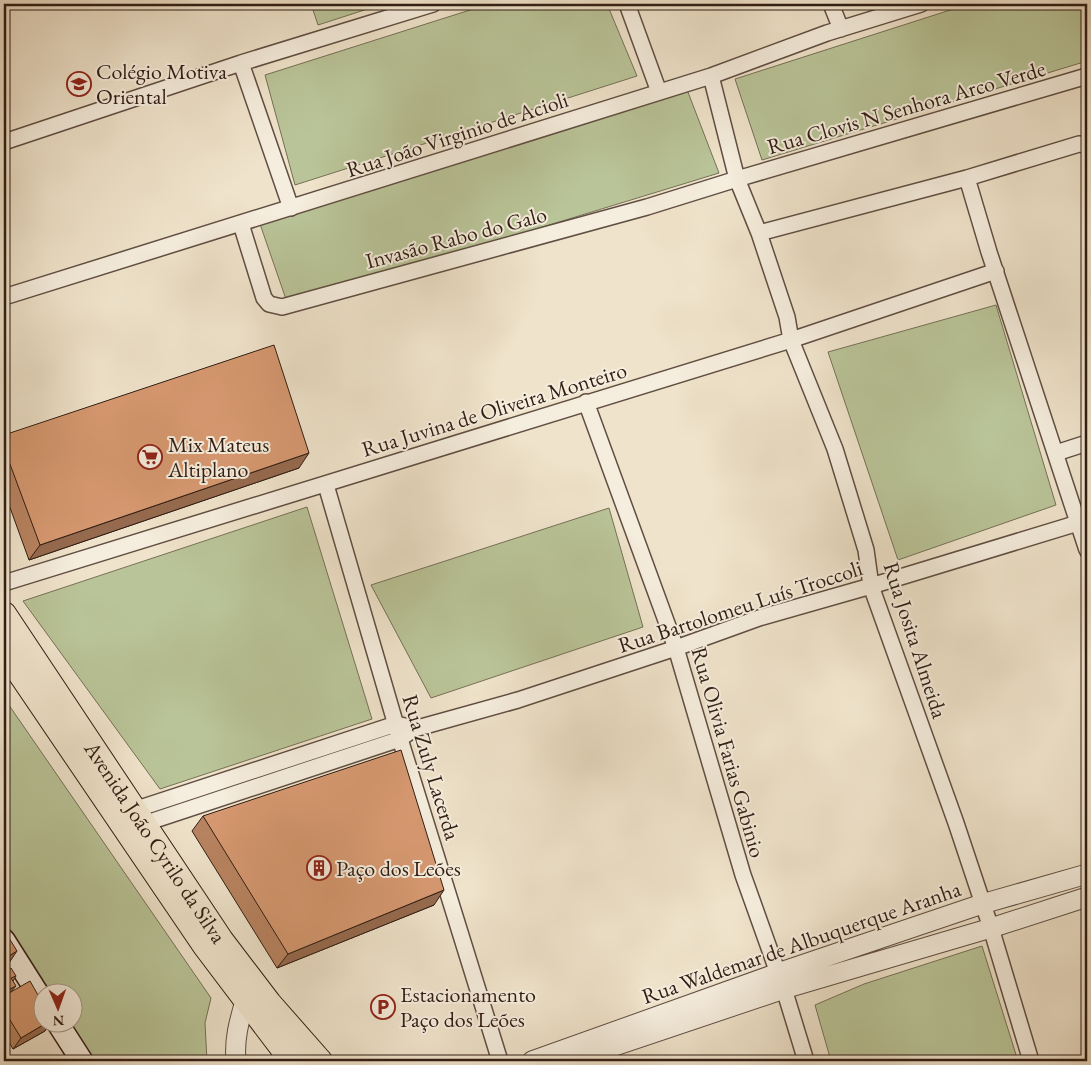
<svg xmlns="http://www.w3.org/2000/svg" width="1091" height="1065" font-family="'EB Garamond',serif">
<rect width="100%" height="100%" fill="#efe3cb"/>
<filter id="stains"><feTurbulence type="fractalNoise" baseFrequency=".004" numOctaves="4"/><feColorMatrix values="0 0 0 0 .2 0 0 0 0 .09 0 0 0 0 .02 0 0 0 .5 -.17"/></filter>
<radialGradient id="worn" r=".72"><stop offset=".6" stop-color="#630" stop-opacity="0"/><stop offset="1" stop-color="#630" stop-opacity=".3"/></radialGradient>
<path fill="#b9c498" stroke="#757056" d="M311,4H383L318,25Z
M489,4H607L637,76L295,185L265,75Z
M969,4H1087V61L762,160L735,79Z
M686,87L719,173L288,305L260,224Z
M996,305L1056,505L898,560L828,352Z
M307,507L372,719L160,789L23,601Z
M609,508L643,627L431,698L371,585Z
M4,698L211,998L205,1023L207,1061H89L66,1023L72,1022V992H47L4,921Z
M982,946L1018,1061H831L815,1005L864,984Z"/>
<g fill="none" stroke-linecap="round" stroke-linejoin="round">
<defs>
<path id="minor" d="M627,4L659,92
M831,4L841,29
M241,63L291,208
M711,76L737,179L759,233L787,317L791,340L835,449L866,550L871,586L956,823L991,928L1031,1061
M4,142L241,63L433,4
M967,178L989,252L1087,550
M241,224L264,298L269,304L282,307L647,207L737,179L1087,76
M759,233L967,178L1079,144L1087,145
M4,297L711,76L827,33L921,4
M586,402L676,648L743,875L778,973
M1056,453L1087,443
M326,485L400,739L500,1061
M4,583L791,340L996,271
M134,810L396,724L405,726
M143,824L400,739L414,729L518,700L676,648L759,618L871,586L1078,523
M784,989L806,1061"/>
<path id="tertiary" d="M236,1061C234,1039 239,1022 245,1001
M532,1061L778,973L982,904L1087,874
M570,1061L784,989L991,928L1087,897"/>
<path id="secondary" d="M4,940L42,1000
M57,1022L82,1061"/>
<g id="primary">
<path id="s1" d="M4,614L221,940L269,1003L320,1061"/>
<path d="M4,650L205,946L292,1061"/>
</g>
</defs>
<use href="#minor" stroke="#604e42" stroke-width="18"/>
<use href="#tertiary" stroke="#604e42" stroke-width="21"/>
<use href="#secondary" stroke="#311d14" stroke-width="24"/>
<use href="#primary" stroke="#311d14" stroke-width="26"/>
<use href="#minor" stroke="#f5eddd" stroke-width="15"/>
<use href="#tertiary" stroke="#f5eddd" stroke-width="19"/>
<use href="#secondary" stroke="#f5eddd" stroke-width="21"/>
<use href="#primary" stroke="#efe3cb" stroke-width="24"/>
</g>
<path fill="#b88360" stroke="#311d14" d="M4,435L299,468L29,560L4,491Z
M203,816L434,905L277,968L192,831Z
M4,972L16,976L13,981L11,992L42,1022H51L45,1031L13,1049L4,1034Z"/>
<path fill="#966a4e" stroke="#311d14" d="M309,453L299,468L29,560L40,545Z
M444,890L434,905L277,968L288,954Z
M17,951L7,966L4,968V959Z
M16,986L10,993L4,997V992Z
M48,1022H51L45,1031L13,1049L21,1038Z"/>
<path fill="#d69870" stroke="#311d14" d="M274,345L309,453L40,545L4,448V435Z
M401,750L444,890L288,954L203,816Z
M9,938L17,951L4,959V941Z
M11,968L16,976L11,978L16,986L4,992V972Z
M30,981L42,1002V1022H48L21,1038L4,1010V996Z"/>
<defs>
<symbol id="school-ring" viewBox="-11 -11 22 22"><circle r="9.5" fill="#f5eddd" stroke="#8f2418" stroke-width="1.5"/><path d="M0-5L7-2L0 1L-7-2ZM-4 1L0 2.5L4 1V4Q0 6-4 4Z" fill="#8f2418"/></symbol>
<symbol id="supermarket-ring" viewBox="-11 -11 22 22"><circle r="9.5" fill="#f5eddd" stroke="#8f2418" stroke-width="1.5"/><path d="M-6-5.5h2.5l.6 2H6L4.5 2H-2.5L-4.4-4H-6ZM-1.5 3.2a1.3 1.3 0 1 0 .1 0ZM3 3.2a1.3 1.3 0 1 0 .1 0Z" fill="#8f2418"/></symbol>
<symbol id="building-ring" viewBox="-11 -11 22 22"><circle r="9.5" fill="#f5eddd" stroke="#8f2418" stroke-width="1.5"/><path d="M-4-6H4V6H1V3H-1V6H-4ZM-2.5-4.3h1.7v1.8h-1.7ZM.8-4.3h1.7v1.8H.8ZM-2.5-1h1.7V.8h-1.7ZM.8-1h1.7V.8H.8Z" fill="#8f2418"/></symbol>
<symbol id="parking-ring" viewBox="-11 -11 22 22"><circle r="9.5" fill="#f5eddd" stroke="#8f2418" stroke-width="1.5"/><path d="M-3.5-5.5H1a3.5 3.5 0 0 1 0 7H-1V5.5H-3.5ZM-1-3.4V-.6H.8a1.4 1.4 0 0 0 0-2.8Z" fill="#8f2418"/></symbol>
</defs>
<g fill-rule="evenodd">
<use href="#school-ring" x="65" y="70" width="28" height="28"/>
<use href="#supermarket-ring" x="136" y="443" width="28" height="28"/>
<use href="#building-ring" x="305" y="854" width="28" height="28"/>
<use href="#parking-ring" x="369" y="993" width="28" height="28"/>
</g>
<g text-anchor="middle" stroke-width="4" stroke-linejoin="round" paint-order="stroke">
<g font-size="22" fill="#311d14" stroke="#f5eddd" text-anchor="start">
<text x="96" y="79">Colégio Motiva<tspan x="96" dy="25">Oriental</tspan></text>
<text x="168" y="452">Mix Mateus<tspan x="168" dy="25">Altiplano</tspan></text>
<text x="336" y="876">Paço dos Leões</text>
<text x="400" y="1002">Estacionamento<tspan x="400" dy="25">Paço dos Leões</tspan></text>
</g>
<g font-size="22" fill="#311d14" stroke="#f5eddd">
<text transform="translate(906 107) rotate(-16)" y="8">Rua Clovis N Senhora Arco Verde</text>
<text transform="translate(457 134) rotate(-18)" y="8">Rua João Virginio de Acioli</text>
<text transform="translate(456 237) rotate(-15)" y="8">Invasão Rabo do Galo</text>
<text transform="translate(494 409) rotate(-17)" y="8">Rua Juvina de Oliveira Monteiro</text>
<text transform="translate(740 606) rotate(-18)" y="8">Rua Bartolomeu Luís Troccoli</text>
<text transform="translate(916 640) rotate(72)" y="8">Rua Josita Almeida</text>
<text transform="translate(729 752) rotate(74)" y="8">Rua Olivia Farias Gabinio</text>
<text transform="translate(432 767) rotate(73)" y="8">Rua Zuly Lacerda</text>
<text dy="8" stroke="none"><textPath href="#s1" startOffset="274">Avenida João Cyrilo da Silva</textPath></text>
<text transform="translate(801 942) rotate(-19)" y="8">Rua Waldemar de Albuquerque Aranha</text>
</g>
</g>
<rect width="1091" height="1065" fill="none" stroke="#efe3cb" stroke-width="20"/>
<rect x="5" y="5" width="1081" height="1055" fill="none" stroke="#311d14" stroke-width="2.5"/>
<rect x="10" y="10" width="1071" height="1045" fill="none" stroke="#311d14"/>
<g transform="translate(58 1008) rotate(178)"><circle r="24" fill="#f5eddd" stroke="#a79a8d"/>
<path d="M0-4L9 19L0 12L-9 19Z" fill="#8f2418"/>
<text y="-8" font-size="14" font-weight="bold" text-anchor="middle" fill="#311d14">N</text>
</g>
<rect width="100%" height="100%" filter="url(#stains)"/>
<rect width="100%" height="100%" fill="url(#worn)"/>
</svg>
